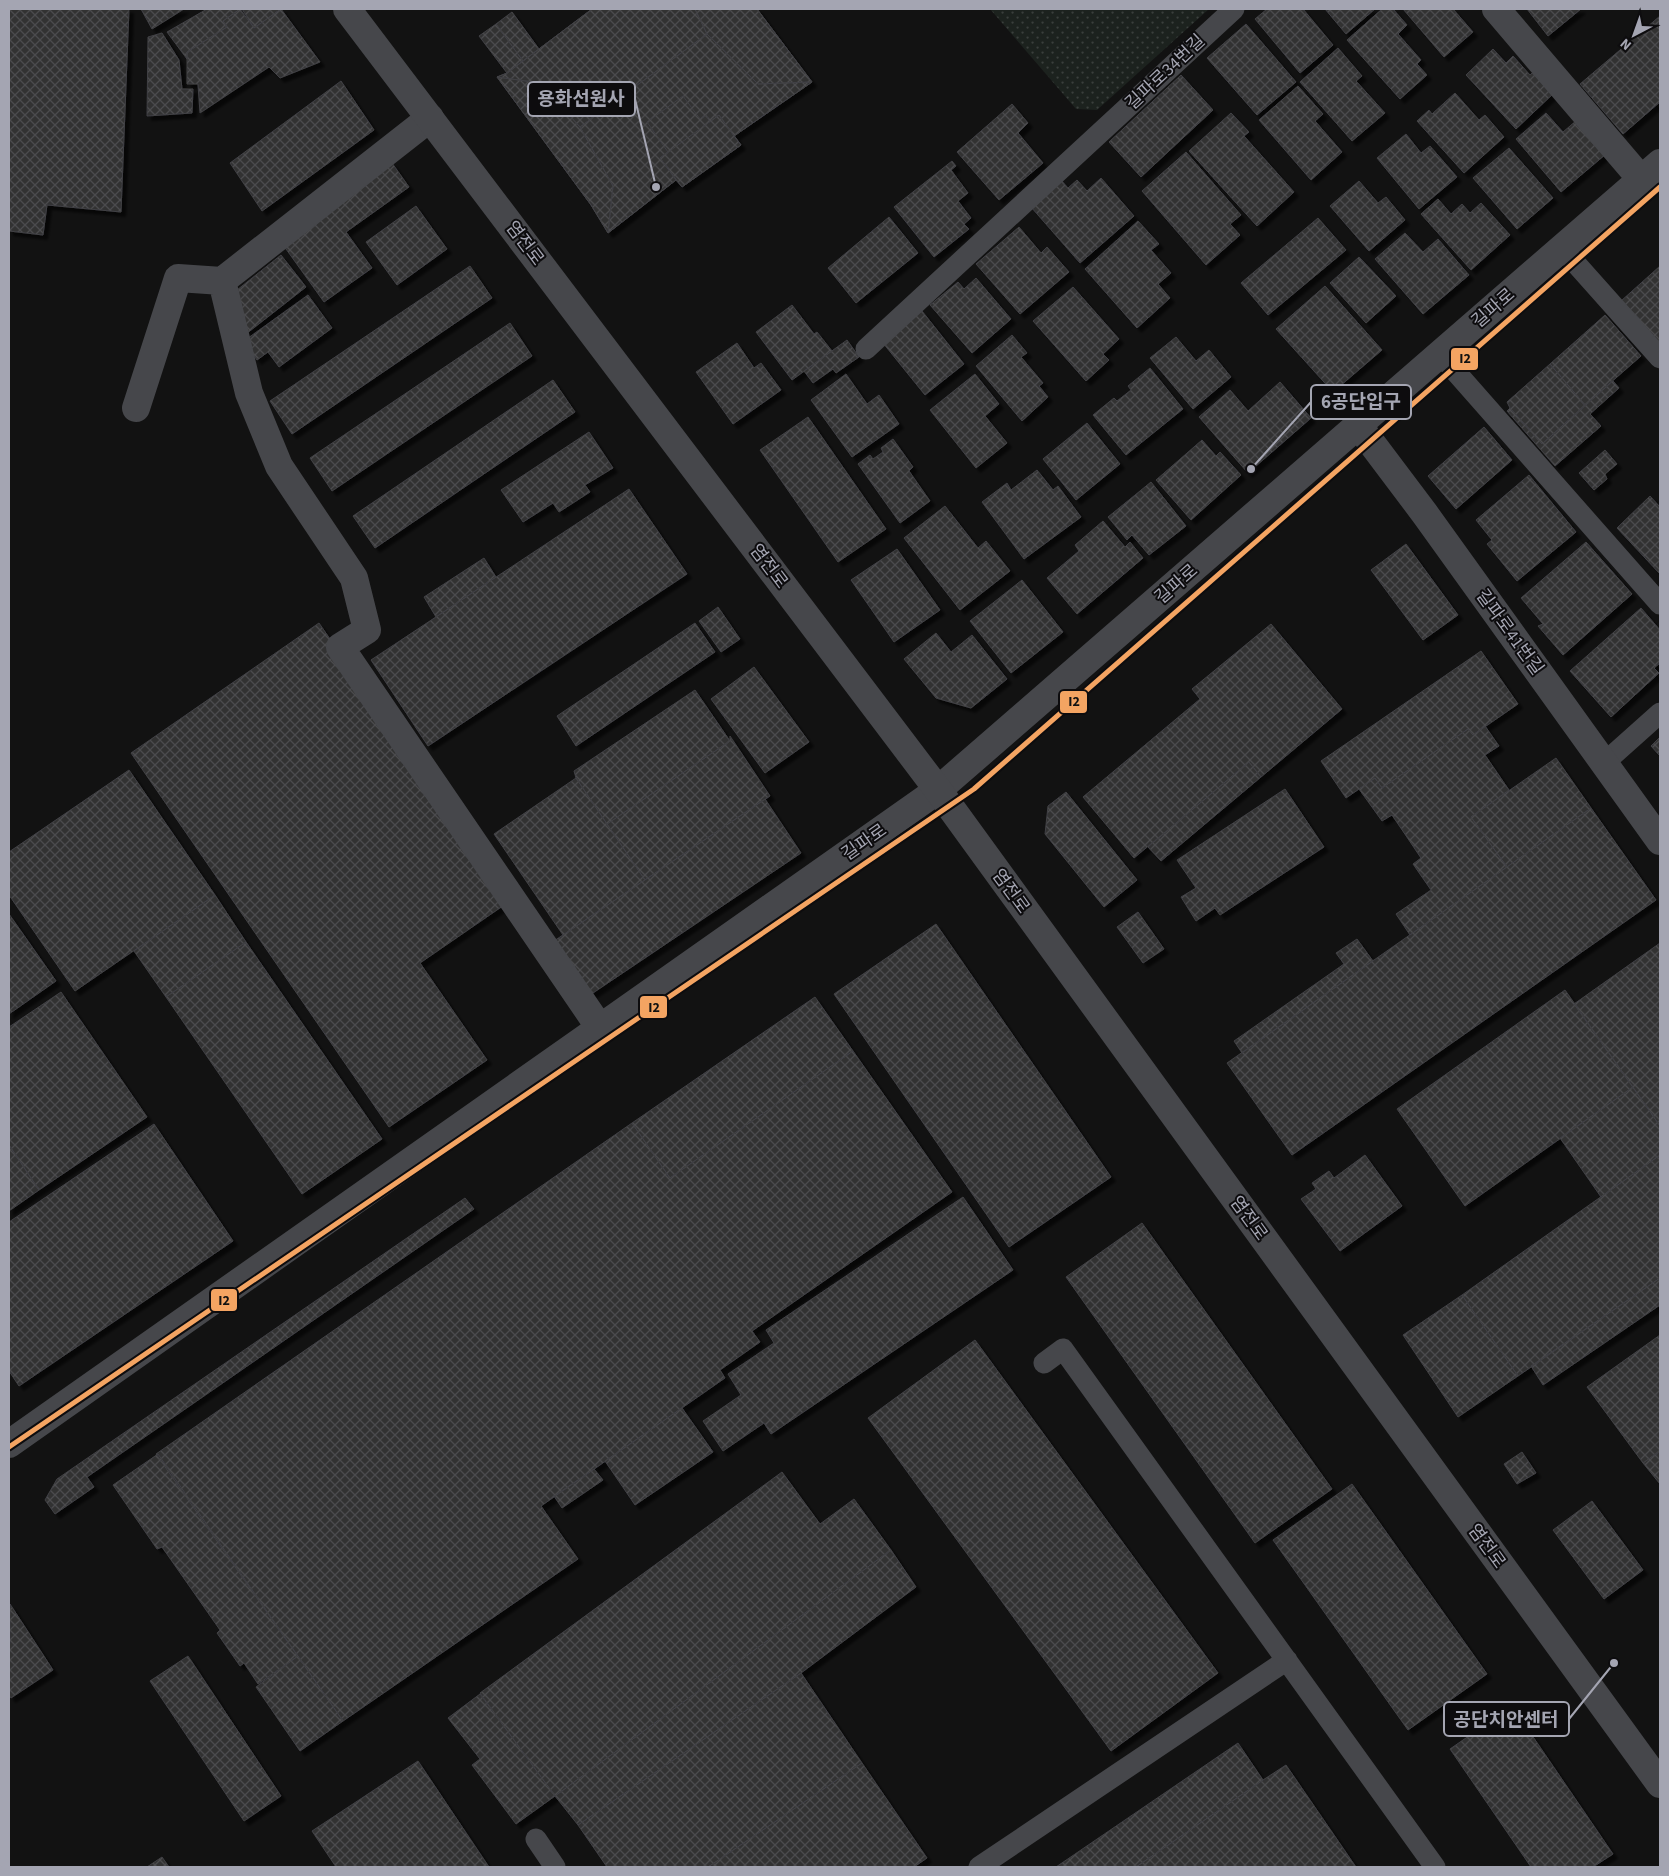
<svg xmlns="http://www.w3.org/2000/svg" width="1669" height="1876" font-family="'Source Sans 3','Noto Sans KR',sans-serif">
<defs>
<pattern id="grass-dots" width="8" height="8" patternUnits="userSpaceOnUse" patternTransform="scale(1.25)"><rect width="8" height="8" fill="#1c221e"/><path d="M2 2h.1M6 6h.1" fill="none" stroke="#3a3f3c" stroke-width="1.8" stroke-linecap="round"/></pattern>
<pattern id="building-cross-hatch" width="8" height="8" patternUnits="userSpaceOnUse" patternTransform="scale(1.25)"><rect width="8" height="8" fill="#313133"/><path d="M0 0l8 8M0 8l8-8" fill="none" stroke="#4c4c4e"/></pattern>
<filter id="shadow"><feDropShadow dx="4.5" dy="4.5" stdDeviation="1" flood-color="#0009"/></filter>
</defs>
<rect width="100%" height="100%" fill="#121212"/>
<path fill="url(#grass-dots)" d="M990,9H1209L1097,110L1076,109Z"/>
<path fill="url(#building-cross-hatch)" stroke="#414145" filter="url(#shadow)" d="M9,9H129L121,212L47,205L43,235L9,231Z
M141,9H184L152,29Z
M207,9H240L223,21L227,27L187,52V59L167,32Z
M240,9L254,28L281,9L320,62L280,78L269,67L200,113L198,84H187V52L227,27L223,21Z
M242,9H281L254,28Z
M592,9H757L812,82L734,136L741,145L682,187L676,180L608,233L591,205L497,77L507,73Z
M592,9H695L707,34L580,127L540,83L497,77L507,73Z
M695,9H757L812,82L758,84L707,34Z
M1267,9H1303L1333,45L1300,73L1255,19Z
M1325,9H1375L1346,34Z
M1382,9H1393L1407,25L1398,34L1421,60L1417,64L1427,75L1400,99L1347,40Z
M1403,9H1453L1473,32L1444,57Z
M1527,9H1581L1548,36Z
M512,12L539,49L523,61L496,24Z
M1660,16V102L1623,134L1580,84Z
M496,24L523,61L507,73L479,36Z
M1246,24L1296,82L1257,115L1207,58Z
M162,33L179,60L182,89H193L192,113L147,116L148,37Z
M707,34L758,84L812,82L734,136L719,115L710,122L706,115L700,119L683,96L647,122L668,152L660,158L676,180L608,233L613,186L580,127Z
M1338,48L1362,76L1356,81L1385,113L1352,141L1300,82Z
M1493,49L1506,63L1513,56L1530,75L1535,70L1555,92L1516,129L1466,75Z
M1181,75L1213,110L1141,177L1109,142Z
M497,77L540,83L580,127L613,186L608,233L591,205Z
M341,81L374,130L262,211L230,163Z
M1298,86L1323,114L1315,121L1342,152L1311,180L1259,120Z
M1455,93L1479,120L1485,115L1504,137L1464,173L1417,121L1429,110L1432,114Z
M1012,104L1028,123L1018,133L1043,163L999,200L957,152Z
M1231,113L1249,132L1244,136L1294,192L1257,226L1189,151Z
M1546,113L1563,132L1577,120L1606,154L1561,192L1516,139Z
M719,115L741,145L682,187L660,158Z
M1406,134L1421,153L1430,146L1457,177L1419,209L1377,158Z
M1509,148L1553,198L1517,229L1473,178Z
M1186,152L1241,215L1230,224L1240,235L1206,265L1142,191Z
M952,161L956,166L951,170L968,193L958,201L971,218L964,224L969,229L934,257L894,207Z
M392,163L409,187L346,232L372,268L324,302L281,242Z
M1101,178L1134,216L1080,263L1031,207L1061,180L1068,188L1077,180L1087,191Z
M1359,181L1378,203L1386,197L1405,220L1369,251L1330,206Z
M1438,199L1451,214L1462,204L1470,213L1481,203L1510,235L1471,270L1421,214Z
M416,206L447,249L397,285L366,242Z
M889,217L918,253L856,303L828,268Z
M1318,218L1346,250L1268,315L1241,283Z
M1138,221L1159,244L1151,250L1171,273L1158,284L1170,298L1137,328L1085,269Z
M1019,227L1041,253L1047,247L1069,272L1020,314L976,264Z
M1405,233L1423,252L1438,239L1469,275L1423,314L1375,259Z
M281,255L306,287L246,334L237,290Z
M1359,257L1396,296L1366,323L1330,283Z
M470,266L492,298L292,434L270,401Z
M1660,266V346L1621,301Z
M976,278L1011,319L972,353L930,305L958,282L964,289Z
M1325,286L1382,350L1333,392L1276,329Z
M1073,287L1119,339L1103,354L1109,360L1086,381L1033,321Z
M308,295L332,328L279,367L268,352L257,360L244,341Z
M792,305L814,334L817,332L832,351L792,380L756,332Z
M922,311L964,364L925,395L883,343Z
M1605,315L1641,356L1585,405L1550,364Z
M510,323L532,356L332,491L310,458Z
M1012,335L1027,353L1021,357L1043,383L1039,386L1048,397L1022,421L976,366Z
M1176,337L1196,361L1209,350L1231,377L1193,409L1150,358Z
M847,340L859,357L836,373L833,369L813,383L804,371Z
M737,343L754,368L761,363L781,390L733,424L696,372Z
M1550,364L1585,405L1542,444L1510,408L1507,402Z
M1150,368L1183,409L1126,455L1093,415L1114,398L1117,401L1131,390L1128,386Z
M846,374L867,404L879,395L899,424L852,457L811,400Z
M975,374L999,404L985,416L1007,443L976,468L930,410Z
M553,380L575,412L375,548L353,516Z
M1613,381L1619,388L1590,414L1601,426L1555,466L1507,411L1510,408L1542,444Z
M1280,382L1311,418L1248,473L1199,417L1230,390L1248,411Z
M808,417L886,529L838,562L760,450Z
M1087,423L1120,464L1076,500L1043,459Z
M1484,427L1512,460L1456,509L1428,476Z
M589,432L613,468L585,485L590,492L559,512L553,503L523,522L501,490Z
M893,439L913,467L909,471L930,501L900,523L858,464L870,455L873,459L883,452L881,448Z
M1202,440L1216,456L1220,452L1241,475L1191,520L1156,480Z
M1605,450L1617,464L1605,474L1607,479L1594,490L1579,473Z
M1037,470L1053,490L1058,486L1081,517L1024,559L982,502L1007,483L1011,490Z
M1529,475L1576,532L1517,581L1487,544L1492,540L1476,520Z
M1151,482L1186,526L1149,555L1132,535L1127,540L1108,517Z
M629,489L687,574L428,746L371,660Z
M1650,496L1660,507V574L1617,528Z
M945,506L978,548L986,541L1010,571L960,610L904,538Z
M1103,521L1125,547L1130,542L1143,558L1077,614L1047,578L1079,551L1075,545Z
M1586,542L1632,594L1563,655L1538,626L1543,624L1521,598Z
M1406,544L1458,615L1423,640L1371,570Z
M897,549L940,610L894,642L851,580Z
M484,558L496,577L436,617L424,597Z
M1022,580L1063,632L1011,673L970,621Z
M718,607L740,639L721,652L699,621Z
M1641,608L1660,630V663L1654,668L1659,673L1611,717L1570,671Z
M319,623L510,901L420,963L487,1060L389,1127L131,753Z
M695,623L715,652L576,746L557,716Z
M1271,624L1342,709L1261,777L1249,762L1134,858L1083,797L1200,699L1192,689Z
M936,633L951,652L972,635L1007,679L971,708L936,698L904,659Z
M1481,651L1518,704L1473,735L1468,729L1382,788L1375,778L1346,798L1321,761Z
M754,667L809,742L765,773L711,699Z
M695,690L730,741L607,824L576,778L574,771Z
M1485,726L1499,746L1485,755L1509,790L1471,817L1507,867L1410,935L1396,914L1431,890L1413,864L1421,858L1392,815L1382,821L1359,789L1375,778L1382,788L1468,729L1473,735Z
M730,736L770,796L645,880L607,824L730,741Z
M1660,737V756L1651,746Z
M1556,758L1591,808L1507,867L1471,817Z
M1249,762L1261,777L1161,861L1148,847Z
M129,770L215,895L75,991L9,895V852Z
M576,778L645,880L563,935L494,834Z
M1285,789L1324,847L1220,915L1215,908L1196,921L1181,897L1196,888L1177,860Z
M1066,792L1137,880L1104,907L1045,834L1048,806Z
M765,799L801,853L587,997L551,943Z
M1591,808L1656,900L1292,1155L1227,1063Z
M215,895L246,942L166,997L134,951Z
M1138,912L1164,949L1143,963L1117,927Z
M9,914L56,981L9,1014Z
M936,924L1111,1177L1009,1247L834,994Z
M1357,939L1373,961L1242,1053L1234,1041L1344,964L1336,953Z
M246,942L382,1139L302,1194L166,997Z
M1660,943V1126L1574,1004Z
M1565,990L1633,1087L1465,1206L1397,1109Z
M61,992L147,1117L39,1190L9,1145V1027Z
M815,997L853,1051L670,1178L632,1123Z
M853,1051L952,1192L752,1331L760,1342L720,1370L725,1378L541,1506L578,1559L343,1721L156,1454L632,1123L670,1178Z
M1633,1087L1660,1126V1155L1601,1197L1560,1138Z
M154,1124L233,1241L19,1386L9,1371V1222Z
M9,1145L39,1190L9,1211Z
M1365,1155L1402,1206L1340,1251L1301,1199L1316,1189L1312,1183L1329,1171L1334,1178Z
M1660,1155V1278L1518,1376L1462,1295Z
M963,1197L1013,1270L771,1434L764,1423L723,1451L703,1421L741,1395L728,1374L774,1343L766,1330Z
M465,1198L474,1209L87,1477L94,1487L55,1514L45,1500L57,1479Z
M1142,1223L1332,1489L1255,1543L1066,1277Z
M1660,1278V1305L1543,1385L1531,1366Z
M1462,1295L1518,1376L1458,1417L1403,1335Z
M1660,1335V1451L1643,1463L1587,1387Z
M975,1340L1218,1673L1111,1751L868,1418Z
M682,1408L713,1452L635,1505L605,1461Z
M1660,1451V1484L1643,1463Z
M1522,1452L1536,1473L1517,1484L1504,1464Z
M158,1454L298,1656L258,1684L244,1663L240,1666L217,1633L220,1630L162,1547L157,1549L113,1485Z
M594,1469L603,1480L562,1508L554,1496Z
M782,1472L820,1524L854,1499L891,1550L555,1796L480,1693Z
M1352,1484L1487,1674L1408,1730L1273,1540Z
M1592,1501L1643,1570L1604,1599L1553,1530Z
M891,1550L916,1587L801,1673L578,1825L555,1796Z
M10,1604L53,1670L11,1698L9,1695Z
M188,1656L281,1796L244,1821L150,1681Z
M298,1656L343,1721L300,1751L256,1687Z
M801,1673L862,1763L708,1867H607L578,1825Z
M480,1694L555,1796L516,1824L472,1765L480,1759L448,1718Z
M1512,1706L1613,1854L1593,1867H1531L1450,1749Z
M1238,1743L1263,1780L1136,1867H1056Z
M418,1761L489,1867H336L312,1831Z
M862,1763L927,1858L914,1867H708Z
M1286,1765L1356,1867H1136L1263,1780Z
M162,1857L169,1867H147Z"/>
<g fill="none" stroke-linecap="round" stroke-linejoin="round">
<path stroke="#46474b" stroke-width="21" d="M1562,248L1660,358
M866,349L1234,9
M1440,354L1660,604
M1604,763L1660,713
M1044,1363L1063,1349L1435,1867
M536,1839L555,1867
M979,1867L1287,1660"/>
<path stroke="#46474b" stroke-width="28" d="M1496,9L1641,179
M430,118L222,281L249,393L279,466L354,578L367,630L340,647L600,1028
M136,408L178,278L222,281
M1358,425L1425,514L1660,841
M9,1444L938,790L1660,163"/>
<path stroke="#46474b" stroke-width="28" d="M347,9L938,790L1660,1784"/>
<defs>
<path id="rail-1" d="M9,1447L974,789L1660,187"/>
</defs>
<use href="#rail-1" stroke="#0d0c0e" stroke-width="9"/>
<use href="#rail-1" stroke="#f4a462" stroke-width="5"/>
</g>
<g text-anchor="middle" stroke-width="4" stroke-linejoin="round" paint-order="stroke">
<g font-size="18" fill="#a4a5b2" stroke="#0d0c0e">
<text transform="translate(1165 72) rotate(-43)" y="6">길파로34번길</text>
<text transform="translate(525 243) rotate(53)" y="6">염전로</text>
<text transform="translate(1493 308) rotate(-41)" y="6">길파로</text>
<text transform="translate(769 566) rotate(53)" y="6">염전로</text>
<text transform="translate(1176 584) rotate(-41)" y="6">길파로</text>
<text transform="translate(1510 632) rotate(54)" y="6">길파로41번길</text>
<text transform="translate(864 842) rotate(-35)" y="6">길파로</text>
<text transform="translate(1011 891) rotate(54)" y="6">염전로</text>
<text transform="translate(1249 1218) rotate(54)" y="6">염전로</text>
<text transform="translate(1487 1546) rotate(54)" y="6">염전로</text>
</g>
</g>
<path fill="none" stroke="#a4a5b2" stroke-width="2" d="M656 187L635 99M1251 469L1311 402M1614 1663L1569 1719"/>
<g fill="#a4a5b2" stroke="#0d0c0e" stroke-width="2">
<circle cx="656" cy="187" r="5"/>
<circle cx="1251" cy="469" r="5"/>
<circle cx="1614" cy="1663" r="5"/>
</g>
<g fill="#0d0c0e" stroke="#a4a5b2" stroke-width="2">
<rect x="528" y="82" width="107" height="34" rx="5"/>
<rect x="1311" y="385" width="100" height="34" rx="5"/>
<rect x="1444" y="1702" width="125" height="34" rx="5"/>
</g>
<g font-size="19" text-anchor="middle" font-weight="bold" fill="#a4a5b2">
<text x="581" y="105">용화선원사</text>
<text x="1361" y="408">6공단입구</text>
<text x="1506" y="1726">공단치안센터</text>
</g>
<g stroke="#0d0c0e" stroke-width="2">
<rect x="1450" y="347" width="29" height="24" rx="5" fill="#f4a462"/>
<rect x="1059" y="690" width="29" height="24" rx="5" fill="#f4a462"/>
<rect x="639" y="995" width="29" height="24" rx="5" fill="#f4a462"/>
<rect x="210" y="1288" width="28" height="24" rx="5" fill="#f4a462"/>
</g>
<g font-size="14" text-anchor="middle" font-weight="bold" fill="#111">
<text x="1465" y="363">I2</text>
<text x="1074" y="706">I2</text>
<text x="654" y="1012">I2</text>
<text x="224" y="1305">I2</text>
</g>
<rect width="1669" height="1876" fill="none" stroke="#a4a5b2" stroke-width="20"/>
<g transform="translate(1634 35) rotate(221)" stroke="#0d0c0e" stroke-width="4" paint-order="stroke">
<path d="M0-4L9 19L0 12L-9 19Z" fill="#a4a5b2"/>
<text y="-8" font-size="14" font-weight="bold" text-anchor="middle" fill="#a4a5b2">N</text>
</g>
</svg>
